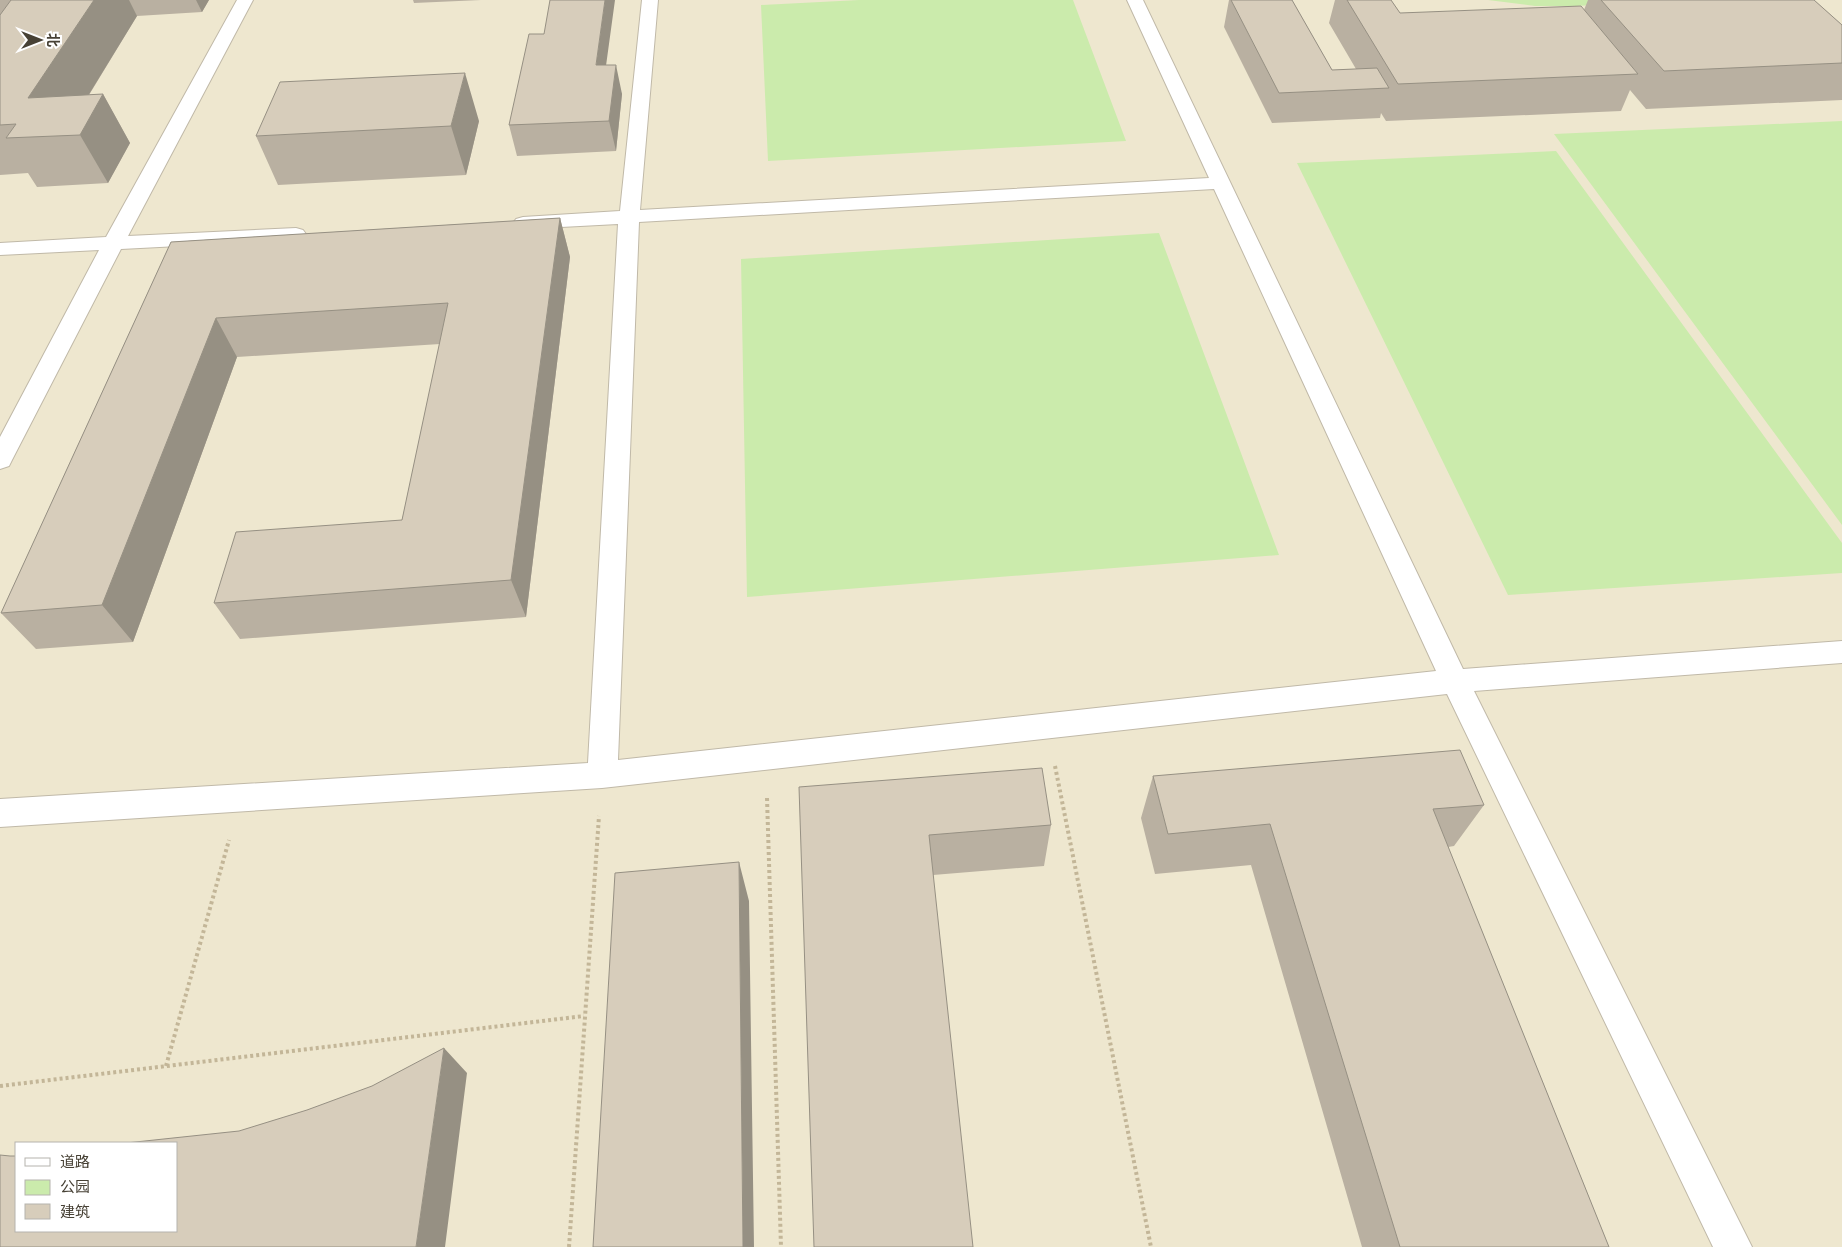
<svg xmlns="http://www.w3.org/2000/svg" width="1842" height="1247" font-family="'IBM Plex Sans','Noto Sans SC',sans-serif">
<rect width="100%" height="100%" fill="#f4f1e6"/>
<path fill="#eee7cf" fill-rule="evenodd" d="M0,0H1842V1247H0ZM16,1143H176V1231H16Z"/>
<path fill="#cbebac" d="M859,0H1073L1126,141L768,161L761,5Z
M1488,0H1685L1576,6H1535Z
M1842,121V525L1554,134Z
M1556,151L1842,543V573L1508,595L1297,163Z
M1159,233L1279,555L747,597L741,259Z"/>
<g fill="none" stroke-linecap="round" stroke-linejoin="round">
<defs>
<path id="minor" d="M237,0H253L128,236L296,228L303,230L306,234L303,238L296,240L121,249L12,460L9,466L0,469V437L99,250L0,255V243L106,237Z
M642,0H658L640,210L1209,178L1127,0H1143L1463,669L1842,641V663L1474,691L1752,1247H1713L1447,694L602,788L0,827V799L588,763L618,224L523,229L516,227L513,223L516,219L523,217L620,211ZM1214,189L1436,671L618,760L639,222Z"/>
</defs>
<use href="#minor" stroke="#c0b9a8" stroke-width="2"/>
<path stroke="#c3b698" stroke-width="4" stroke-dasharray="3 3" stroke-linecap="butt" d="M1055,766L1151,1247
M767,798L781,1247
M166,1066L229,840
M0,1086L584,1016
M569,1247L599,816"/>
<use href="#minor" fill="#fff" fill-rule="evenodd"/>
</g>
<path fill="#b9b0a1" d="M0,0H209L202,12L137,16L89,95L103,94L130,143L108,183L37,187L28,173L0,175Z
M413,0H481L414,3Z
M1229,0H1292L1332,70L1356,69L1329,23L1335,0H1391L1400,13L1584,10L1588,0H1814L1842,25V100L1646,109L1630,90L1621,111L1386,121L1381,113L1380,118L1272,123L1224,27Z
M606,65L622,94L616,151L517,156L509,125Z
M479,121L466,175L278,185L256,136Z
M560,218L570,257L526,617L240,639L214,603L402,520L440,344L237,357L133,642L36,649L1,613L171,242Z
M1153,776L1484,805L1454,846L1448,847L1609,1247H1362L1251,865L1155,874L1141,818Z
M799,787L1051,825L1044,866L933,875Z"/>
<path fill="#969083" d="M94,0H129L137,16L64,135L28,98Z
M196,0H209L202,12Z
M605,0H615L602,95L596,65Z
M616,65L622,94L616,151L609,121Z
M465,73L479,121L466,175L451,126Z
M103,94L130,143L108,183L80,135Z
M560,218L570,257L526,617L511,580Z
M216,318L237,357L133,642L102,605Z
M739,862L749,901L754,1247H743Z
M444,1048L467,1073L445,1247H416Z"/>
<path fill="#d7cdbb" stroke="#969083" d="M11,0H94L28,98L103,94L80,135L6,138L16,124L0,125V15Z
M550,0H605L596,65H616L609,121L509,125L529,34H544Z
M1231,0H1292L1332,70L1377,68L1389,88L1279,93Z
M1347,0H1391L1400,13L1581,6L1638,74L1398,84Z
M1601,0H1814L1842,25V63L1664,71Z
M465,73L451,126L256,136L280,82Z
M560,218L511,580L214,603L236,532L402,520L448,303L216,318L102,605L1,613L171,242Z
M1460,750L1484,805L1433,809L1609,1247H1400L1270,824L1168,834L1153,776Z
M1042,768L1051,825L929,835L973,1247H814L799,787Z
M739,862L743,1247H593L615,873Z
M444,1048L416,1247H0V1155L10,1156H16V1231H176V1143H126L239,1131L307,1110L372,1086Z"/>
<rect x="15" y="1142" width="162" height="90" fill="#ffffff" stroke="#b5b3ae"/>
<rect x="25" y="1158" width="25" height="8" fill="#ffffff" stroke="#b5b3ae"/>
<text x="60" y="1167" font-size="15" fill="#474135">道路</text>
<rect x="25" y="1180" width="25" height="15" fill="#cbebac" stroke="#b5b3ae"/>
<text x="60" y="1192" font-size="15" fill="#474135">公园</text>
<rect x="25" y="1204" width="25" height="15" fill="#d7cdbb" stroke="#b5b3ae"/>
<text x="60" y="1217" font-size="15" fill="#474135">建筑</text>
<g transform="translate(40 40) rotate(90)" stroke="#ffffff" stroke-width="4" paint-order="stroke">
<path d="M0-4L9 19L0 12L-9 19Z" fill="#474135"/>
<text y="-8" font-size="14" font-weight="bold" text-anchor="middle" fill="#474135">北</text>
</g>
</svg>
